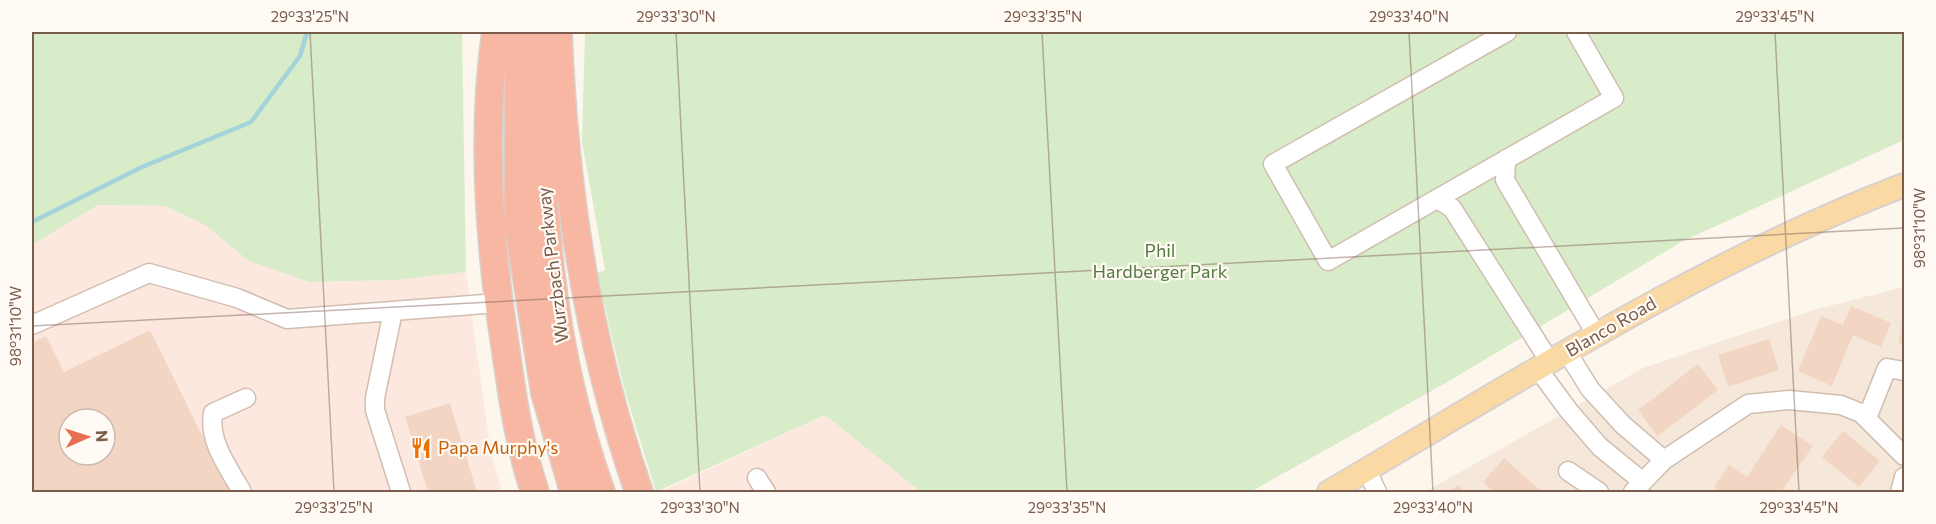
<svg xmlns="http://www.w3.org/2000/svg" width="1936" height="524" font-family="Commissioner,sans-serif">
<rect width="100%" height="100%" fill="#fdf6ec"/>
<path fill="#f5e8da" d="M1904,287V492H1425L1643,368L1817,309Z"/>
<path fill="#fde8e0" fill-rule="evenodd" d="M98,205L165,206L205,225L250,261L309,282L395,280L466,272L490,448L502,492H32V245ZM69,419H105V455H69Z
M825,415L921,492H660Z"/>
<path fill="#d8ecc9" d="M32,32H462L466,272L395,280L309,282L249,261L205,225L165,206L98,205L32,245Z
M585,32H1904V140L1683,241L1444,384L1250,492H921L825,415L656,492L624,388L597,273L605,270L582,142Z"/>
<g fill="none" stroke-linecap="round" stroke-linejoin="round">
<path stroke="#a5d3da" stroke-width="4.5" d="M32,222L142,167L251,122L300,56L307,32"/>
</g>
<path fill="#f3d5c3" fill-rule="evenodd" d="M1851,306L1891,323L1881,347L1853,335L1832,386L1798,371L1821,316L1843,325Z
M1903,310H1904V345L1899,344Z
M150,330L230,492H32V343L46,336L64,372ZM69,419H105V455H69Z
M1769,339L1779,370L1728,387L1718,355Z
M1698,364L1718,390L1657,436L1638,410Z
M450,403L477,492H428L405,417Z
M1781,425L1813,446L1781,492H1721L1714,487L1729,465L1747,477Z
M1843,431L1880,461L1859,487L1822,457Z
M1504,458L1542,492H1494L1483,482Z
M1459,485L1464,492H1446Z"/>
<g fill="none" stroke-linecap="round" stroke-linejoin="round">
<defs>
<path id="minor" d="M1507,32L1273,164L1328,261L1614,98L1576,32
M1506,159L1505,180L1596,334
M1437,199L1452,208L1550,362
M393,311L375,398V410L401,492
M32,325L149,273L237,298L287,319L498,303
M1567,352L1590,389L1623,425L1664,460
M1538,369L1569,411L1600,447L1643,482
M1867,418L1887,368L1904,371
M1367,470L1377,492
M1568,471L1599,492
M757,478L766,492
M242,492C229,468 208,442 213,413L246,398
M1633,492L1664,460L1748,404L1789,400L1841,405L1861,413L1904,456
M1900,492L1904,477"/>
<path id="major" d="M1329,492C1517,382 1700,263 1904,185"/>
<path id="highway" d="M496,32C481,135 489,242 505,345C512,395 519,445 535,492
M519,32L518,223L545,393L574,492
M558,32C564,189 587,343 639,492
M542,38C537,192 549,347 601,492"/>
</defs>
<use href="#minor" stroke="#d1beb0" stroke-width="21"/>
<use href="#major" stroke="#dad1cd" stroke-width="26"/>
<use href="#highway" stroke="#dad1cd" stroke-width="30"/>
<use href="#minor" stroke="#fff" stroke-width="18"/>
<use href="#major" stroke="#fbd9a5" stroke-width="22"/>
<use href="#highway" stroke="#f7b7a3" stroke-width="27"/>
</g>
<path fill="none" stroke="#7a5c4d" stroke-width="1.5" stroke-opacity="0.45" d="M310,32L334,492M676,32L700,492M1042,32L1067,492M1409,32L1433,492M1775,32L1799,492M32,326L1904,228"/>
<defs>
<symbol id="restaurant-bare" viewBox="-9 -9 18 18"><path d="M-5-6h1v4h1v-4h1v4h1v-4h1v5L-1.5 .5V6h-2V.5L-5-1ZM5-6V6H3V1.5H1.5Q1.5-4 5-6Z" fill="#e8710a" stroke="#fffaf3" stroke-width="2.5" paint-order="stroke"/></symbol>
</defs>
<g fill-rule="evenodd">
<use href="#restaurant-bare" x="406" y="433" width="30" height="30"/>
</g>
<g text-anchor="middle" stroke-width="4.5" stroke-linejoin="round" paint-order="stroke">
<g font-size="18" fill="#537a41" stroke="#fffaf3">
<text x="1160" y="257">Phil<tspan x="1160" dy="21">Hardberger Park</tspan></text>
</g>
<g font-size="18" fill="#7a5c4d" stroke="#fffaf3">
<text transform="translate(553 265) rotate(-97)" y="6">Wurzbach Parkway</text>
<text transform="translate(1611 327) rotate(-30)" y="6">Blanco Road</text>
</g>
<g font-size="18" fill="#c56008" stroke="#fffaf3" text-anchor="start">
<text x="438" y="454">Papa Murphy's</text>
</g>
</g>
<rect width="1936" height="524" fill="none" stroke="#fffaf3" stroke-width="66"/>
<g transform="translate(87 437) rotate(87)"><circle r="28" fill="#fffaf3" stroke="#cabbb1" stroke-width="1.5"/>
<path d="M0-4.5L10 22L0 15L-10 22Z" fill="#e76f51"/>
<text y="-9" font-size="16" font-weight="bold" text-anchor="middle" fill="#7a5c4d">N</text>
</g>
<rect x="33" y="33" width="1870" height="458" fill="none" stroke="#7a5c4d" stroke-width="2"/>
<g font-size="15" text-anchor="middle" fill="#7a5c4d">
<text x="310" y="22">29°33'25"N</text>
<text x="676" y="22">29°33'30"N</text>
<text x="1043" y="22">29°33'35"N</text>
<text x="1409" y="22">29°33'40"N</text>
<text x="1775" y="22">29°33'45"N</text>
<text transform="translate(1920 228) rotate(-90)" y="5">98°31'10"W</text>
<text transform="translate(16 326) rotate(-90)" y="5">98°31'10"W</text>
<text x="334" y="513">29°33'25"N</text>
<text x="700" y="513">29°33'30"N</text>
<text x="1067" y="513">29°33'35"N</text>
<text x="1433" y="513">29°33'40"N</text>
<text x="1799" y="513">29°33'45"N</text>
</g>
</svg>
